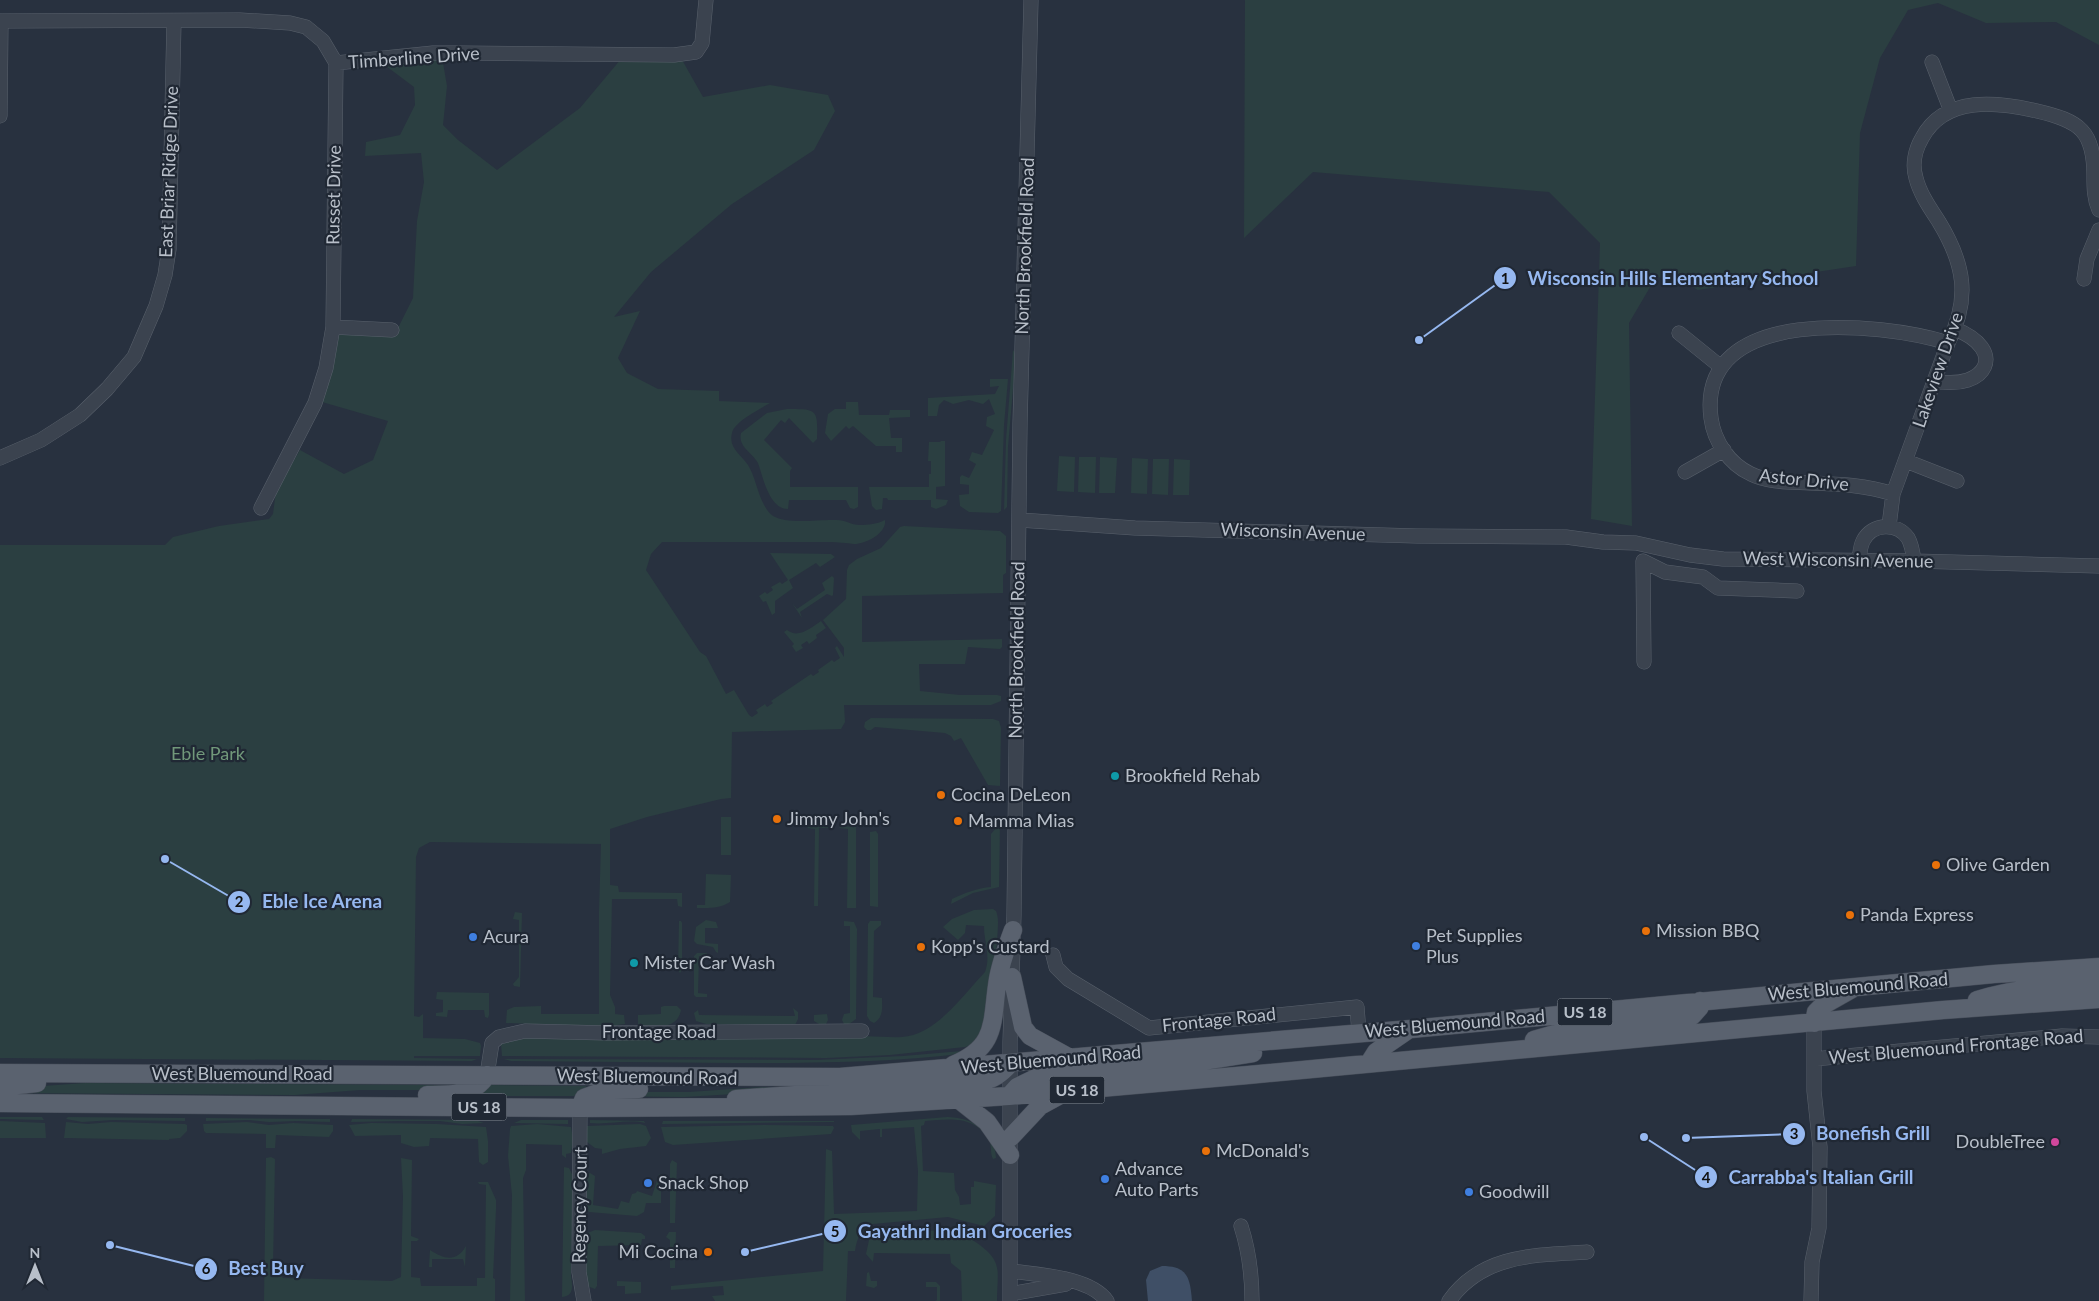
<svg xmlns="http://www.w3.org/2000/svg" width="2099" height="1301" font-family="Lato,sans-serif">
<rect width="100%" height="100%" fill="#28313f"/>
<path fill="#2b3f41" d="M1245,0H2099V45L2056,22L1986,23L1938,3L1908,10L1880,58L1860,133L1856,266L1698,290L1678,279L1656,277L1629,323L1632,526L1591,519L1600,243L1549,192L1313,172L1244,238Z
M442,57L447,86L443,125L458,140L497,170L580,108L621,59L681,58L703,97L770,85L828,95L835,111L814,150L732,204L651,272L614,317L640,311L618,358L627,373L658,389L719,391V401L770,403C760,409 734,422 732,433C728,448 741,454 748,465C757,479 759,506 773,516C788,525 820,519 837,520C845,520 852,525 859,525C868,525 878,524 885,520C887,533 866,544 854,544C846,543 838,542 830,542H662L651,554L646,570L700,652L706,656L726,694L734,690L749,715L752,717L758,713L756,710L765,704L767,707L773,703L771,701L811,674L813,676L819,672L818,670L832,660L834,662L840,658L835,648L837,646L844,657V648L823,620L846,599L847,570L849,565L857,559L881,548L900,527L904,526L1000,531L1006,536V573L1003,575V593L862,596V642L1002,639V647L1000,649L968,647L965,664H919L920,691L960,695H997L1001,696V701L991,705H844L845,722L841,729L732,732L731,798L721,799L647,817L610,829V885L618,886L619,892L682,893V907L678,906L677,899H612L610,995L615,1007V1014L624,1015L625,1024L617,1025V1027L506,1023L507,1010L514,1007L541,1006V1014H599V911L601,844L430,842L419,848L416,857L414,1016L419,1017L423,1014V1038L465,1039L480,1043L481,1046L480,1056H414V1058L477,1059L472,1061L0,1058V545H165L173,537L219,526L269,519L273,514L276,491L300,450L344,474L373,460L388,421L322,402L337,338L341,333L396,332L413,298L417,221L424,182L421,153L365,156L366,142L400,135L415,105L414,87L382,63Z
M1013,350L1016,354L1008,447L1007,507L1004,510L1006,440Z
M990,379H1008L1004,425L1001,511L998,513L969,512L960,506L959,495L969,494V485L960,484V477L962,475L969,478L976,464L969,460L972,452L982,455L994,430L986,426L987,417L995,414L989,399L983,404L969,400L953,404L944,400L939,405L937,416H928V398L995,394L999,386L990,387Z
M846,402H858L859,415H889L890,410H910V417L889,418L891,438H902V452H896V446H876L853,426L849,429L846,426L831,441L825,433L828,414L835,409H846Z
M787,409C817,409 818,409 817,439L813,443L789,418L785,423L781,420L764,440L792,468L790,471V487H858V507L854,509L850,508L846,500H789L788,509C769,509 763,477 758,463C751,451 738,447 741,433L767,413Z
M941,441H945V486L936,487V499L948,500L946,505L936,509L931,507V500H888L887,498H883L882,509L876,510L872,506L869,487H929V474H931V461H928L929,442H940Z
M1059,456L1075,457L1074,492L1057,491Z
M1079,457H1096L1095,493L1078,492Z
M1100,457L1117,458L1115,493H1099Z
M1132,458L1148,459L1147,494L1131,493Z
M1153,459H1169L1168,495L1152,494Z
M1174,459L1190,460L1189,495H1173Z
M770,553L831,554L835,557L820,567L816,563L789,580L793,588L775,601V613L772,615L766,601L763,602L759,596L765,592L767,594L773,590L771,587L780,582L782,584L788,580Z
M832,576L834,578L833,595L832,596L827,594L800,612L802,618L792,603L797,609L825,590L822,583Z
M821,621L826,628L816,635L817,638L809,644L807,641L801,645L803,648L796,652L792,646L794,644L784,632L787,630C798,639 811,628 821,621Z
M871,718L993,719L999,721L1001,728L1000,786L988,785L961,738L954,741L951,736L945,733L875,727L871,730H867L864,727L865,722Z
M721,817H731V855H721Z
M1000,823L999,887L973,893L951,904L952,899C965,893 977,888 991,887V834Z
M811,824L826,825L828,827V828H819L818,906H814L815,829L807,828Z
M841,826L856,827V908H847L848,829L839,828Z
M876,831L878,834V907L870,906V832Z
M706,874L731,875L730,902C719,909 709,908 697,908V905H705Z
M993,909L996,911C997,914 998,917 998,922C998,944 989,1027 975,1042C972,1045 968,1046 965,1047L890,1055L826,1058L502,1056L501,1044L523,1037L611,1039L848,1038C866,1034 884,1038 902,1037C936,1035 963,995 985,972C991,956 984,942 984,926L966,925L965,933L958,940L943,927L952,919L974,910Z
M515,912L522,913L520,987L514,986L513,984L519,977V920L513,919Z
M706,920L716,922L718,928H705V943L718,944V953L716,952L713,947L697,944L694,941L696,927Z
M679,921H681L682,923V970L680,973L678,970Z
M844,921L854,922L857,929L856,1019L849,1024H844L842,1020L844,1014L850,1013V926H844Z
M870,921H881V925L874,931L873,997L882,998C882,1007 884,1017 874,1023L870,1021L867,1016L868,924Z
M697,953H707V956H699L698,993L707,994V997H696L694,995V956Z
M437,992L489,993V1015L488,1018L485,1017L484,1010H448L447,1017L436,1016V1013L443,1012V1000L436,999Z
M664,1006H677L681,1010C677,1029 660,1026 643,1027L642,1025H638V1015L661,1014V1007Z
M793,1008L798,1012V1019L795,1025L706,1024L696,1021L694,1013L698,1010L699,1015L795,1016Z
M827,1014L828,1020L826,1024H819L814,1021V1015Z
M986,1031L967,1053C890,1063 813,1063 735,1063C661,1062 586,1062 511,1061L504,1059L817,1060L903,1056L962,1051L971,1048Z
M85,1083L468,1085L450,1090H360L295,1095L0,1093V1089Z
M489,1085L586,1086V1088L580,1091L574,1096H474Z
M762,1087H785V1091L684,1097L597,1096L632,1092H689Z
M0,1117H42L44,1120L0,1119Z
M68,1117L185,1118V1121L113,1120L82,1122L66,1119Z
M947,1117C971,1117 995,1131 996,1158L993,1159C990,1153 992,1147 989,1140C975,1115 949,1119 925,1121L924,1125L921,1126L923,1171L954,1173L955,1190L959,1197L960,1205L971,1204V1187H974V1181L996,1185L995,1216L984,1226L948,1217L873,1224C861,1230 857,1237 855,1251H848L846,1301H715L712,1296L724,1295L723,1286L671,1290V1286L823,1271L826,1149L832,1151L834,1214L917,1211L918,1171L914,1127L882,1129V1137H880V1129L860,1131V1140L852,1132L851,1125Z
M206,1118L330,1119V1122L297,1121L269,1122L249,1120L206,1121Z
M352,1119L475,1120L484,1123L462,1124L440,1121H400L351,1122Z
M521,1120H568V1124L514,1123Z
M590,1120L644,1121L645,1123C628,1119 608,1125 590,1123Z
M0,1121L45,1123L46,1138H0Z
M663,1121H834V1122L662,1124Z
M66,1122L88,1124L111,1122L185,1124L187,1125V1131L180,1138L169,1139V1140L67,1138H64Z
M247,1122L269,1125L293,1123L333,1125V1131L329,1137L276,1135L275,1148H266V1134L206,1133L204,1131L203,1124Z
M371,1123L437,1124L486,1127L488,1141V1162L483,1165L479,1162L478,1139L430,1138L429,1146L414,1147L401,1143V1135L355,1136L349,1125Z
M537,1124L571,1127L573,1140L571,1153L566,1154V1158L562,1155V1145L526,1144V1170L523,1178L525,1301H510L512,1195L508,1156L510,1129L511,1126Z
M640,1124L646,1126L651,1138L646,1146L620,1149L602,1154V1149L595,1148L587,1142V1126Z
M766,1125L833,1126L834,1128L831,1134L673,1145L665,1142L661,1127Z
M271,1157L275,1159L273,1267L283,1278L392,1281L401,1277L403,1196L401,1158L412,1160L411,1236L419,1239L417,1241H411V1277L420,1278L421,1286H477V1278H485L486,1185L479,1184L478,1182H488L496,1200V1209L493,1278L495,1279V1301H264L266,1158Z
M672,1160L677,1163L675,1223H670V1164Z
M564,1167L569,1168L573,1176L571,1275C572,1285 575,1296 562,1297Z
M590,1173L595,1176L593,1205L618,1209L621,1201L629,1203L632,1194L636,1193L637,1191L652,1196L659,1174L661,1175V1203H646L644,1212L637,1216L589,1212L586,1209L587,1174Z
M953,1229C962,1232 969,1238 977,1243C1004,1262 997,1271 997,1301H962L961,1271L951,1263L950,1254L874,1253L873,1262L866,1254L869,1240L878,1235Z
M595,1230L641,1233L645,1236V1239H642L641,1245L598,1246L597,1286L595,1289L587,1286L585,1277V1234Z
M669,1232H676L675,1268H670V1240L666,1237Z
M466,1246L465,1267L463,1259H432V1267H429L430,1250C444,1259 456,1263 466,1246Z
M869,1272L871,1281H877V1286L874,1288L866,1286L867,1273Z
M617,1281L641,1282V1293L625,1294V1286H617Z
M926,1282H936L940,1286V1301H935L937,1300V1287H926Z"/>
<path fill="#3f4f66" d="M1162,1266C1188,1266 1190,1278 1192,1301H1148L1146,1280L1150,1271Z"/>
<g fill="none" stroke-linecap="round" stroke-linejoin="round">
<defs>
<path id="minor" d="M0,21L240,20L290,23L306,27L323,41L336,63L433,53H458L674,55L696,52L702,43L706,0
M1932,62L1951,111
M0,116L1,21
M2084,279L2087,259L2099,230
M333,327L392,330
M1679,333L1721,367
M1935,381C1987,391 2008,350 1955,329
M0,458L41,440L80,415L107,389L134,357L156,306L165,275L169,249L174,21
M1906,461L1957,481
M1685,472L1724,450
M1893,494C1866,485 1839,484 1810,483C1791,482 1769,483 1751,474C1729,464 1714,441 1711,418C1696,304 1881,322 1948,343
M261,508L315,403L326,368L333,327L336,63
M1020,520L1135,528L1417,536L1566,537L1603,542L1636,543L1690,555L1723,559L1914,561L2099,566
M1889,526L1893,494L1948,343C1971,298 1964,263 1939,222C1930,208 1920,194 1916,178C1912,165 1915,150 1922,138C1945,95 1998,102 2037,111C2080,121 2094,131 2094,176C2094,188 2094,199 2099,210
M1859,560C1860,554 1860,547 1863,541C1872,523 1897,522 1908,538C1912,545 1913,553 1914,561
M1644,662L1643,561L1665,572L1703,577L1718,588L1797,591
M1053,955L1056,967L1068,979L1149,1028L1357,1007L1359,1033
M1814,1059L2062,1036L2099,1037
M487,1075L492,1043L499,1037L525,1031L607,1033L862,1031
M580,1108L579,1272L584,1301
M1241,1226C1249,1251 1252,1275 1252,1301
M1011,1271C1039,1275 1090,1277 1107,1301
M1010,1294L1066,1284
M1010,1301V1042L1014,915L1020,424L1031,0
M1449,1301C1482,1254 1536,1255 1587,1252
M1811,1301L1812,1262L1819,1228L1820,1147L1814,1091V1023"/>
<path id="major" d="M1012,977L1023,1027L1030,1036L1070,1058
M1977,1000C2017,988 2058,985 2099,982
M1814,1023L1816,1012L1822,1006L1852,989
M1534,1040L1555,1034L1607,1025L1692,1016L1700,1007V1001
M1369,1063L1376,1052L1408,1030
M953,1065C999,1046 991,1021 998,979C1001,962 1007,946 1013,930
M0,1073L840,1077L1411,1029L1994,974L2099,967
M0,1087L37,1083
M427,1095C450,1095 474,1096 487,1075
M1009,1096L1017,1087L1038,1077L1190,1063L1253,1053
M736,1099L980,1082C994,1079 1001,1074 1010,1064
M958,1099L987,1122L1010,1155
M0,1103L580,1108L851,1106L1009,1096L1248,1075L1943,1010L2099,999
M580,1108L584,1098L606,1090L639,1089
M1010,1138L1040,1106L1062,1094"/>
</defs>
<use href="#minor" stroke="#59616c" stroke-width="15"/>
<use href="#major" stroke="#454c58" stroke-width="19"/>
<use href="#minor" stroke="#3b434f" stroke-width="14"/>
<use href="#major" stroke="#5a626f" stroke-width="18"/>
</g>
<g fill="#0f9aa8" stroke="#202834" stroke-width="2">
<circle cx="1115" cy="776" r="5"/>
<circle cx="634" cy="963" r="5"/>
</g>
<g fill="#e8710a" stroke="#202834" stroke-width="2">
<circle cx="941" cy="795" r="5"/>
<circle cx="777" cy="819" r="5"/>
<circle cx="958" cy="821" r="5"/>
<circle cx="1936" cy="865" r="5"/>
<circle cx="1850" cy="915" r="5"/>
<circle cx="1646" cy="931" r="5"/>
<circle cx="921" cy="947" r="5"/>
<circle cx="1206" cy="1151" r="5"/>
<circle cx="708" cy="1252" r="5"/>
</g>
<g fill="#3f7fe0" stroke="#202834" stroke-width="2">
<circle cx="473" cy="937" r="5"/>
<circle cx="1416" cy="946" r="5"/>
<circle cx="1105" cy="1179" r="5"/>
<circle cx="648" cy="1183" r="5"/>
<circle cx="1469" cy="1192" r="5"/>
</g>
<circle fill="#d1479c" stroke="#202834" stroke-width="2" cx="2055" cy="1142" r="5"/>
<g text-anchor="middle" stroke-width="4.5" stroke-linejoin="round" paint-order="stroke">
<g fill="#202834" stroke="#8a929c" stroke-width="1">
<rect x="1557.5" y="998.5" width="55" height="27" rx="4"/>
<rect x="1049.5" y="1076.5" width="55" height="27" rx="4"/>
<rect x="451.5" y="1093.5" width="55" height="27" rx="4"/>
</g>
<g font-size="16" font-weight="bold" fill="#b8bfc9">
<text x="1585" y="1018">US 18</text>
<text x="1077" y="1096">US 18</text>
<text x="479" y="1113">US 18</text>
</g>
<g font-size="18" fill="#b8bfc9" stroke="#202834">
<text transform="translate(414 58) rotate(-4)" y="6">Timberline Drive</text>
<text transform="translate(169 172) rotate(-88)" y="6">East Briar Ridge Drive</text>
<text transform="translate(334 195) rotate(-89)" y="6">Russet Drive</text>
<text transform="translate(1025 246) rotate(-88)" y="6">North Brookfield Road</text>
<text transform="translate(1938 370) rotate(-71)" y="6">Lakeview Drive</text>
<text transform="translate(1804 480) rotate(6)" y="6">Astor Drive</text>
<text transform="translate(1293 532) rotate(2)" y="6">Wisconsin Avenue</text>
<text transform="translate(1838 560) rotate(1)" y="6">West Wisconsin Avenue</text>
<text transform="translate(1017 650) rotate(-89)" y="6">North Brookfield Road</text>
<text transform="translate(1858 987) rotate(-5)" y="6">West Bluemound Road</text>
<text transform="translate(1219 1020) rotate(-6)" y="6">Frontage Road</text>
<text transform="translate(1455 1024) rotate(-5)" y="6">West Bluemound Road</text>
<text x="659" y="1038">Frontage Road</text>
<text transform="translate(1956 1047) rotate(-5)" y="6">West Bluemound Frontage Road</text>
<text transform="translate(1051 1060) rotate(-5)" y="6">West Bluemound Road</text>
<text x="242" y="1080">West Bluemound Road</text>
<text transform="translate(647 1077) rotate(1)" y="6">West Bluemound Road</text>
<text transform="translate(580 1205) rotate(-89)" y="6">Regency Court</text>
</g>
<g font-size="18" fill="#71987a" stroke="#202834">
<text x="208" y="760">Eble Park</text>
</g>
<g font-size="18" fill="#b8bfc9" stroke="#202834" text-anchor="start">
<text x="1125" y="782">Brookfield Rehab</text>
<text x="951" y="801">Cocina DeLeon</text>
<text x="787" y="825">Jimmy John's</text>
<text x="968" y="827">Mamma Mias</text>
<text x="1946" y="871">Olive Garden</text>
<text x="1860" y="921">Panda Express</text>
<text x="1656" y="937">Mission BBQ</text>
<text x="1426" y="942">Pet Supplies<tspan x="1426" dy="21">Plus</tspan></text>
<text x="483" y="943">Acura</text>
<text x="931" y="953">Kopp's Custard</text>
<text x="644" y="969">Mister Car Wash</text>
<text x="2045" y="1148" text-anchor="end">DoubleTree</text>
<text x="1216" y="1157">McDonald's</text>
<text x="1115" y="1175">Advance<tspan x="1115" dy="21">Auto Parts</tspan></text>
<text x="658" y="1189">Snack Shop</text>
<text x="1479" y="1198">Goodwill</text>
<text x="698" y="1258" text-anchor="end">Mi Cocina</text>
</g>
</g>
<path fill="none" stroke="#96b8f0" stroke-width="2" d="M1419 340L1505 278M165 859L239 902M1686 1138L1794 1134M1644 1137L1706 1177M745 1252L835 1231M110 1245L206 1269"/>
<g fill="#96b8f0" stroke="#202834" stroke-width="2">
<circle cx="1419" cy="340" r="5"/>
<circle cx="165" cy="859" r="5"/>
<circle cx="1686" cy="1138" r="5"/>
<circle cx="1644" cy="1137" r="5"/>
<circle cx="745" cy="1252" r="5"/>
<circle cx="110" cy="1245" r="5"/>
<circle cx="1505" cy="278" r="12"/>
<circle cx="239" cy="902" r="12"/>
<circle cx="1794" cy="1134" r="12"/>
<circle cx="1706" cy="1177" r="12"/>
<circle cx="835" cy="1231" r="12"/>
<circle cx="206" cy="1269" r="12"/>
</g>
<g font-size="15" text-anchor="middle" font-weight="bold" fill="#111">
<text x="1505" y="284">1</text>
<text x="239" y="907">2</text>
<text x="1794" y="1139">3</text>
<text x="1706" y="1183">4</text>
<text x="835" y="1237">5</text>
<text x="206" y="1274">6</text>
</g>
<g font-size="19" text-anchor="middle" font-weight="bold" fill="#96b8f0" stroke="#202834" stroke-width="4.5" stroke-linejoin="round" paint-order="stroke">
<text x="1673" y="285">Wisconsin Hills Elementary School</text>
<text x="322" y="908">Eble Ice Arena</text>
<text x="1873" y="1140">Bonefish Grill</text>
<text x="1821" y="1184">Carrabba's Italian Grill</text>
<text x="965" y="1238">Gayathri Indian Groceries</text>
<text x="266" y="1275">Best Buy</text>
</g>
<g transform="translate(35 1266)" stroke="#202834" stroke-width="4" paint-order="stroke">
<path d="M0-4L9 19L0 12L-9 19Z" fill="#b8bfc9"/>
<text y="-8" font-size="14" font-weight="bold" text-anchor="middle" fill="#b8bfc9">N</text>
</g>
</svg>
